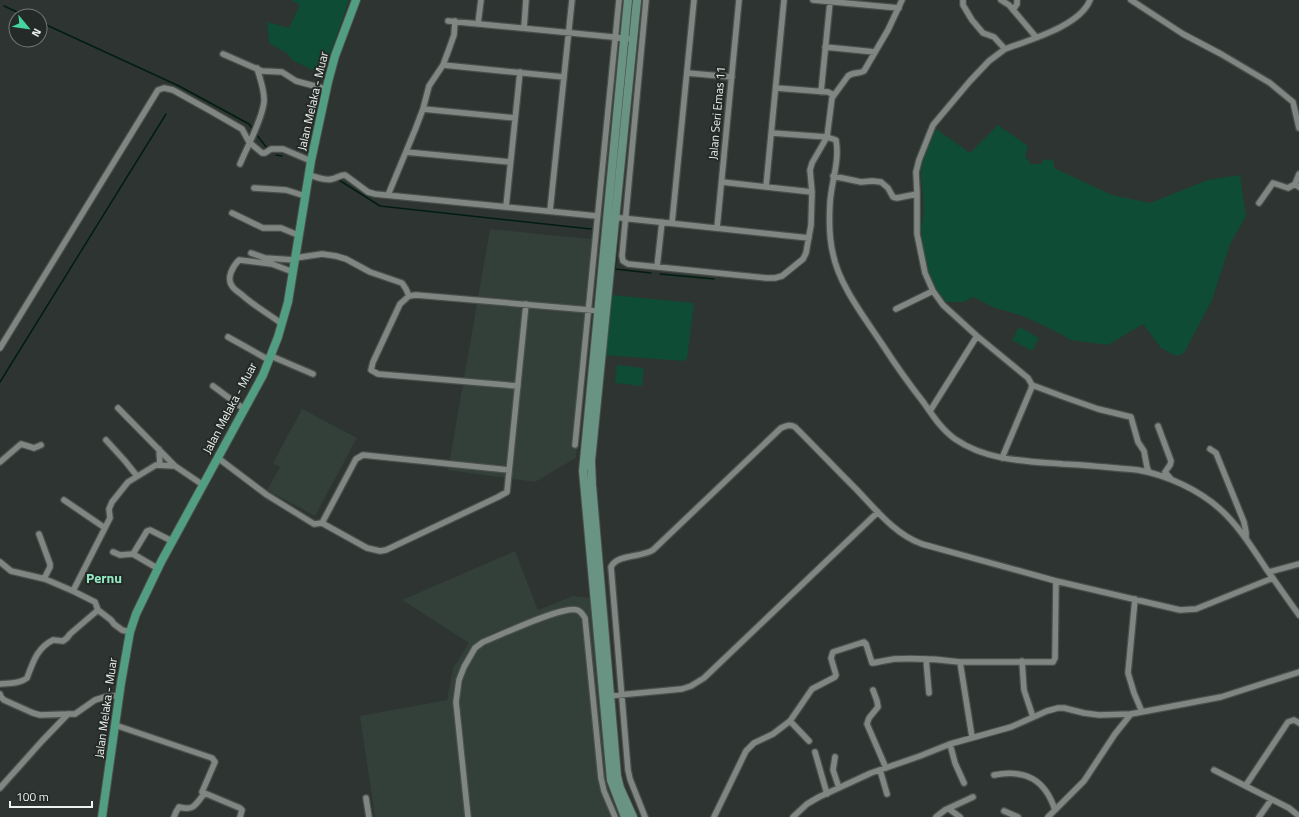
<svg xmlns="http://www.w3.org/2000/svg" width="1299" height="817" font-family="'Titillium Web',sans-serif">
<rect width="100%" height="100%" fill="#2e3431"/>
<path fill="#333f39" d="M490,229L599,240L576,458L535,482L448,470Z
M302,409L357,438L315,516L267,490L280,467L273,463Z
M515,551L538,610L573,596L591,598L607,783L620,817H375L360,716L447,700L453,668L469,643L402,600Z"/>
<path fill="#0e4c36" d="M291,0H349L323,75L292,60L288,54L269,43L267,22L289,28L300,5Z
M998,125L1028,146L1025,156L1031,164H1041L1044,159L1054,161V168L1112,195L1150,203L1208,180L1240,175L1246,216L1230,244L1212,300L1184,353L1176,356L1161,348L1143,324L1108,345L1070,340L1061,334L1023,316L995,308L973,297L964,302H946L935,289L924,257L921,229L924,210L921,175L922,163L936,129L970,153Z
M612,295L694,303L687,359L684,361L605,355Z
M1019,327L1039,338L1032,351L1012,340Z
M617,365L644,368L642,386L615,383Z"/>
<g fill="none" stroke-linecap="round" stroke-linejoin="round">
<path stroke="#001d12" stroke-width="1.5" d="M4,6L26,16
M40,22L179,86L249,124L253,129
M256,134L267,148
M276,155L282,156
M339,180L380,206L591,229
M618,230L615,269L651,273
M660,274L714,279
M0,382L166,114"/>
<defs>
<path id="street" d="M646,0L622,256L623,261L628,264L766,278H775L782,276L803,259L806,253L811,225L812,192L810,170L812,163L827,137L832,98L848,76C853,72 859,74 864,71L888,30L902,0
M813,0L899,8
M963,0V5L972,20L983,33L994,37L1005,49
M1001,0L1009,5L1036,37
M1090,0C1080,26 1029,40 1005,49L989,61L970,81L933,125L919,160L916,172L917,192V234L925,273L933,291L943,305L977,336L1028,378L1032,385L1064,397L1098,409L1131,417L1138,442L1144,451L1147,467L1149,472
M1131,0L1183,34L1221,54L1270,83L1293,102L1299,128
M1013,10L1017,4V0
M448,21L633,39
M478,24L481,0
M524,28L526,0
M825,47L875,52
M223,54L262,71L282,72L296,81L326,89
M443,65L564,77
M687,73L732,77
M776,88L828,92L834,95
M821,92L830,2
M423,109L515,118
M772,133L827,137L836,140C840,161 831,183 830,203C829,220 829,238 833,254C839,285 865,318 882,344C895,364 909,384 924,403C933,416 942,430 955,439C987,461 1026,461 1063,464C1088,465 1113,468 1138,470C1167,475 1199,490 1220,509C1239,526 1253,549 1267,570C1278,585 1288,600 1299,615
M406,152L510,162
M240,164C247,147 262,120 264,102C265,91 260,79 257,68
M1299,174L1295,184L1299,187
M309,175C317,177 324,181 332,179C337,178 340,175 345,175L368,192L375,194L597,216
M833,176L861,182L872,181L881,182L888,188L893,197L897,198L917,194
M722,182L812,192
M766,187L784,0
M254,188L286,190L305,196
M388,195L415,130L423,109L429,86L443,65L449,49L454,35L455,21
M1259,203L1273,183L1288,188L1295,184
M506,207L520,72
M550,211L572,0
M232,213L263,228H281L298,235
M612,217L809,238
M672,223L694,0
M717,228L739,0
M251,253L265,258L295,260
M295,258L322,254L336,256L346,259L370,272L402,283L406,289L409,296
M657,267L662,222
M896,309L933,291
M282,324C269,314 254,306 241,294C238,292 234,289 232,286C226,278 233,266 239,260L272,264L293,272
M228,337L269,360
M0,348L158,90L164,88L173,90L209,110L242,129L249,142L262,153H265L271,149H283L311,161
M271,356L313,374
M213,386L244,409
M518,386L378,374L371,370L373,362L400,304L409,296L416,295L602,311
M118,408L175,466
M930,411L977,336
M1158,426L1171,461L1170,465L1165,472L1171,479
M106,440L125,461L137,476
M575,445L619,0
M159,449L160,465
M1210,449L1216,453L1244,522L1246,532V538
M218,458L267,495L314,524L322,523L367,548L380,551L386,550L498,497L507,492L526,304
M1002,458L1031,389L1032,385
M0,462L21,444L34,448L41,445
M64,500L105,528
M322,523L356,459L363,455L509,470
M39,534L50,564V567L44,579
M113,552L120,555L133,554
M0,562L11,571L45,579L73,591L95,602L98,610L111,620L114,624L122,630L130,632
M157,568L133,554L147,531L150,530L172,541
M1269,572L1299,564
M73,591L110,518L109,509L112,502L128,482L156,465L175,466L203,485
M1135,599L1128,673L1134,693L1142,712
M926,659L929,693
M1022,661L1024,690L1033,717
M960,662L972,737
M0,684C9,683 20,684 27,678C33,662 37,648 53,640L63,641L67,638L70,634L98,610
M873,690L877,701L878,707L869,718L867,724L886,768
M0,694L1,697L4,700L33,713L40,715L68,714H75L95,700L108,696H119
M608,696L682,689L691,686L704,678L878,512
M790,721L809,741
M115,725L212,758L215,762L202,792L240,808L242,810L240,817
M950,744L955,763L964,783
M815,752L827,794
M835,757L833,770L839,788
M880,770L887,794
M1214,770L1289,808L1299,816
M994,775C1025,769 1045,779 1055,810
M1246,785L1288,722L1294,720L1299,723
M0,788L42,741L68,714
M366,798L369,817
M949,809L960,817
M1004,811L1018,817
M174,817L176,812L179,807C194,811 195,805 204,794
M468,817L456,702L459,680L464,667L475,648L483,642C499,636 563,605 577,610C581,611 583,615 585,618L601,778L604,791L615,817
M645,817L630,779L628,770L611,567C617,554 640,558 653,550L781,428C786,426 790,424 795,427C816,448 836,469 857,490C876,510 896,535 922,544L1056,581L1180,610L1196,609L1273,578
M714,817L746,751L754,743L773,734L790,721L812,689L835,677L836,675L831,658L833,652L864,642L866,644L872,663C880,662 887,660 894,659C916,658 938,659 960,662H1053L1055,658L1056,581
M793,817L807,804L819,797L871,773L920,756L950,744L1011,727L1047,711L1058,708H1064L1084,713L1099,715L1131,714L1221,697L1299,672
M936,817L945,810L973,797
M1048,817L1084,781L1115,734L1131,714
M1259,817L1271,800"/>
<path id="secondary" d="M625,817L611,780L583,471L628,0
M633,817L620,788L617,776L592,485L591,461L637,0"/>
<path id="primary" d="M102,817L121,683L130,632L136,614L161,562L263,375L278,337L288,302L311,161L328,82L335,56L356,0"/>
</defs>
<use href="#street" stroke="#4a4f4c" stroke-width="8"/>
<use href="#secondary" stroke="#4a4f4c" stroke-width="10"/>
<use href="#primary" stroke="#4a4f4c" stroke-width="10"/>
<use href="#street" stroke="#808783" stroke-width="5.5"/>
<use href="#secondary" stroke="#699383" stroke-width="8"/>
<use href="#primary" stroke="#529e82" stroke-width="8"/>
</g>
<g text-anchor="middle" stroke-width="4" stroke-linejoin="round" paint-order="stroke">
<g font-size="12" fill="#edf1ef" stroke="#242a27">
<text transform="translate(313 101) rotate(-77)" y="4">Jalan Melaka - Muar</text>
<text transform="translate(717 113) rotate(-85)" y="4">Jalan Seri Emas 11</text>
<text transform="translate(230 408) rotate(-62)" y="4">Jalan Melaka - Muar</text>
<text transform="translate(106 708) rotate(-82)" y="4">Jalan Melaka - Muar</text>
</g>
<g font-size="14" font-weight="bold" fill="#93e9c3" stroke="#242a27">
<text x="104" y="583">Pernu</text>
</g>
</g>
<g transform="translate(28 28) rotate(119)"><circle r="19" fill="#242a27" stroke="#747a77"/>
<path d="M0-3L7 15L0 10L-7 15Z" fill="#45d49f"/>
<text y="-6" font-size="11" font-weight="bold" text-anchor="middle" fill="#edf1ef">N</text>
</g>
<path d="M10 801v6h82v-6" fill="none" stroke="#edf1ef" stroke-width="2"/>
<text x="16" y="801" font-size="12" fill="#edf1ef" stroke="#242a27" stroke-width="3" paint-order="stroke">100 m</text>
</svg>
